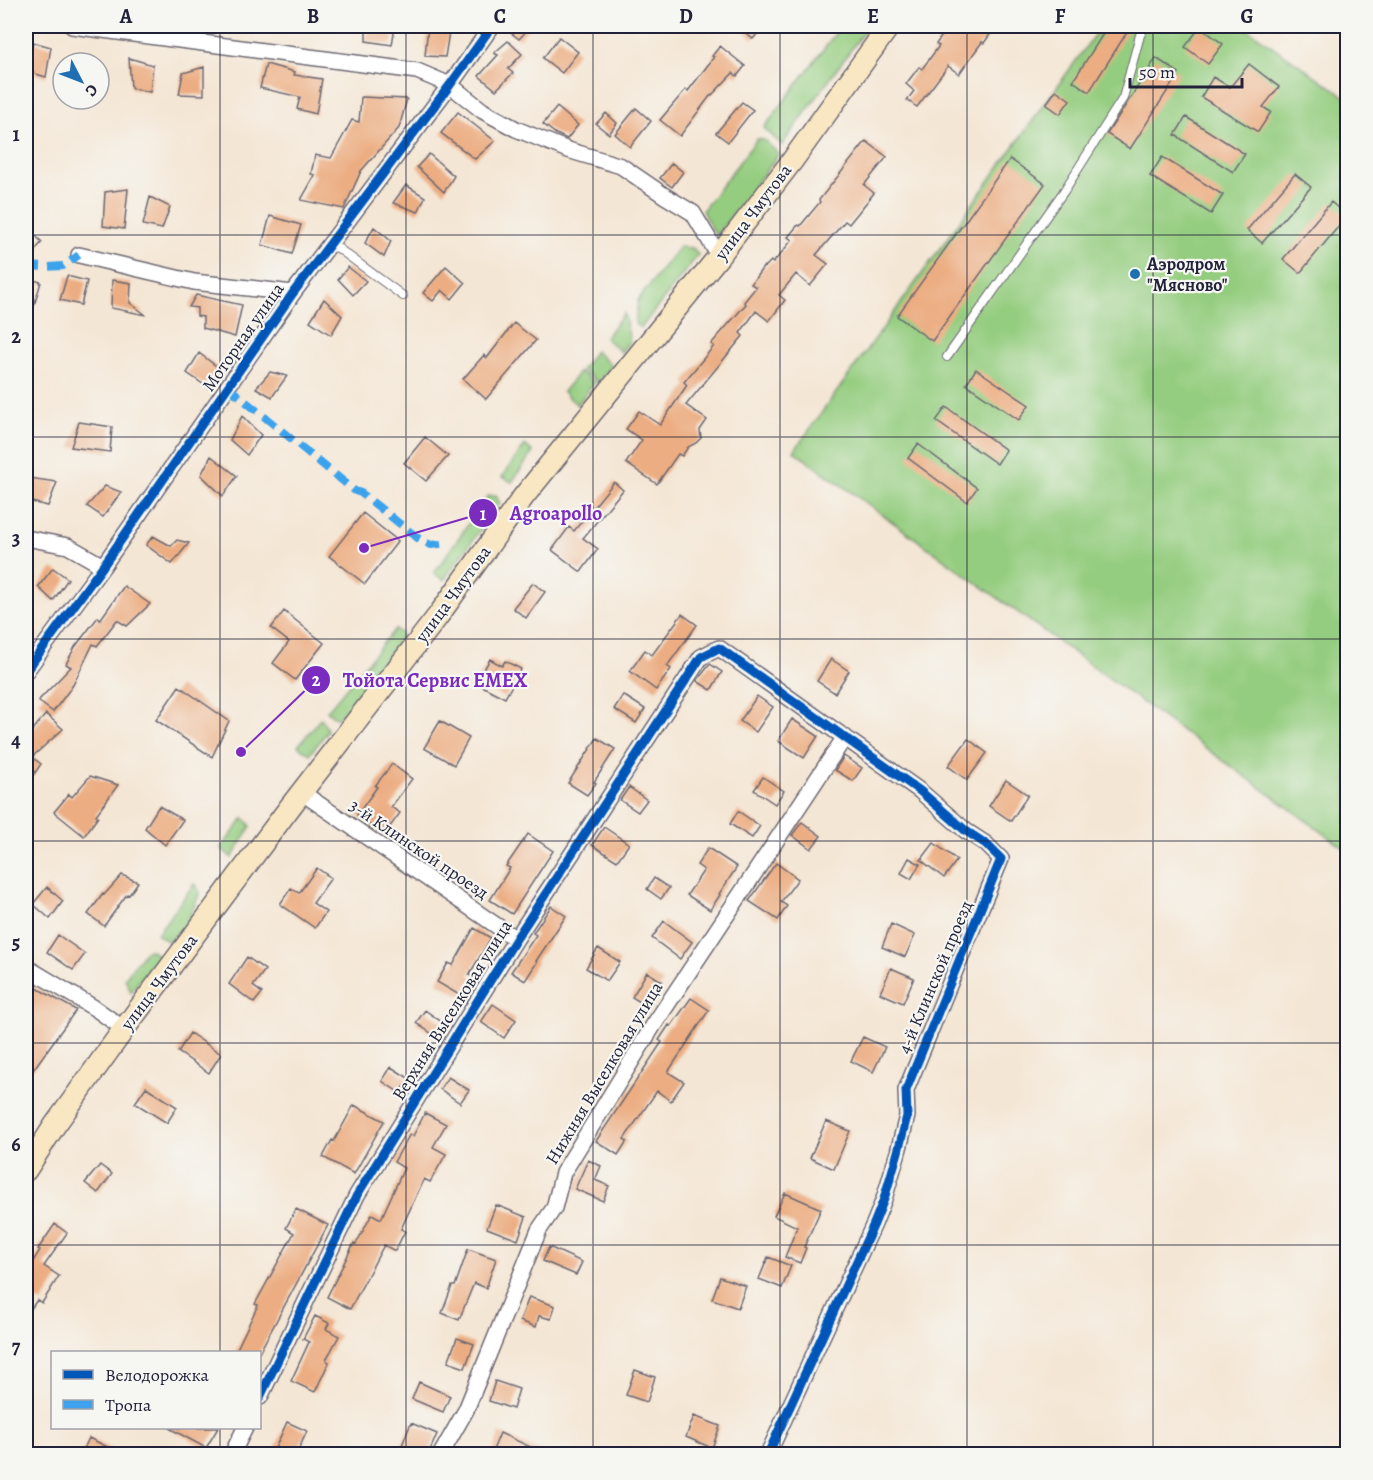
<svg xmlns="http://www.w3.org/2000/svg" width="1373" height="1480" font-family="Alegreya,serif">
<rect width="100%" height="100%" fill="#f6f6f2"/>
<filter id="ink" filterUnits="userSpaceOnUse"><feTurbulence type="fractalNoise" baseFrequency=".0167" numOctaves="2"/><feDisplacementMap in="SourceGraphic" scale="12" xChannelSelector="R" yChannelSelector="G"/><feConvolveMatrix kernelMatrix="1 2 1 2 8 2 1 2 1" color-interpolation-filters="sRGB"/></filter>
<filter id="wash" filterUnits="userSpaceOnUse"><feTurbulence type="fractalNoise" baseFrequency=".008" numOctaves="4" result="noise"/><feDisplacementMap in="SourceGraphic" scale="24" xChannelSelector="R" yChannelSelector="G"/><feGaussianBlur stdDeviation="1.35" result="paint"/><feColorMatrix in="noise" values="0 0 0 0 0 0 0 0 0 0 0 0 0 0 0 0 0 1.4 0 .05"/><feComposite in="paint" operator="in"/></filter>
<g filter="url(#wash)">
<rect width="100%" height="100%" fill="#f4e6d4"/>
<path fill="#95cd80" stroke="#5c785e" stroke-width="1.5" d="M841,26H868L782,145L764,128Z
M1101,26H1247L1246,28L1347,98V850L794,451Z
M757,139L764,140L779,154L716,236L702,211Z
M679,247L693,248L698,255L641,328L635,324L638,300Z
M624,313L630,341L621,352L605,338Z
M595,351L612,366L598,383L582,369Z
M580,371L594,383L577,405L563,392Z
M525,445L533,452L512,482L502,477Z
M488,496H496L500,503L444,580L434,573Z
M395,629L401,633L400,640L338,719L327,711Z
M321,718L328,731L310,754L298,746Z
M244,818L251,826L232,858L221,848Z
M194,884L200,892L188,921L169,942L157,934Z
M151,950L159,956L131,992L125,978L145,951Z"/>
<g id="blocks">
<path fill="#ecad82" d="M366,26H395L392,45L366,41Z
M428,26H450L445,57L425,56Z
M502,26H531L519,39Z
M737,26H764L753,39Z
M949,26H996L984,43L982,42L959,74L948,66L917,107L907,100L914,91L906,84L919,67L922,69L939,46L936,44Z
M1108,26H1131L1089,92L1073,81Z
M1200,27L1223,44L1208,64L1185,47Z
M559,37L578,52L562,73L543,58Z
M508,41L522,54L508,69L513,73L496,90L479,76L498,55L494,53Z
M33,42L51,47L46,77L26,71Z
M720,46L745,66L737,76L733,73L711,96H710L680,136L660,120L686,89L688,91L714,57L712,56Z
M129,58L153,65L150,92L131,88Z
M1156,58L1179,73L1130,149L1107,134Z
M266,64L295,72L294,75L322,79L316,114L297,109L300,97L260,88Z
M1249,64L1279,87L1263,107L1271,112L1258,132L1201,97L1213,77L1230,87Z
M204,67V95L179,94L183,73Z
M1056,90L1070,100L1060,114L1046,104Z
M361,97L407,99L399,128L361,171L344,209L301,200L315,175L311,174L315,155L331,158L352,120L359,122Z
M742,102L753,110L728,142L716,133Z
M557,107L578,125L567,139L556,134L543,124Z
M636,108L651,121L630,147L615,134Z
M458,112L495,141L475,159L441,133Z
M606,113L617,123L609,134L596,124Z
M1186,117L1245,154L1233,172L1175,135Z
M866,141L887,157L864,185L874,193L849,224L845,221L816,255L828,264L810,286L796,274L779,295L785,300L769,321L756,311L740,333L743,336L686,405L707,420L700,430L701,438L696,443L688,447L682,456L678,454L657,484L626,463L642,440L626,429L639,411L660,425L687,385L684,382L714,346L711,344L746,304L744,302L756,287L751,284L764,266L765,267L771,261L773,263L792,240L788,237L798,225L800,226L820,202L819,200Z
M429,154L454,176L444,192L417,167Z
M1162,157L1223,195L1211,214L1150,176Z
M1010,159L1045,184L932,341L897,316Z
M672,163L683,172L672,187L660,178Z
M1295,174L1311,187L1262,243L1247,230Z
M406,185L425,197L418,212L393,203Z
M128,189L124,229L103,226L105,192Z
M150,197L170,207L162,229L143,225Z
M1331,202L1347,216L1300,273L1283,259Z
M270,216L301,225L292,254L262,245Z
M26,227L42,242L26,261Z
M374,227L391,241L384,257L365,243Z
M446,266L465,283L452,299L442,290L433,301L423,293Z
M348,267L366,281L353,295L338,279Z
M67,276L87,281L81,305L60,300Z
M26,278L41,282L29,323L26,322Z
M112,280L131,283L130,303L146,315L111,308Z
M196,295L242,305L235,337L203,328V317L197,316V308L189,307Z
M324,299L342,316L331,335L310,321Z
M514,323L536,340L486,399L463,379L484,355L487,358Z
M199,353L220,369L210,389L187,373Z
M976,369L1029,405L1019,420L966,384Z
M270,372L287,376L272,397L256,388Z
M946,407L1006,450L997,464L936,421Z
M242,416L261,435L247,455L230,440Z
M79,422L112,427L110,452L71,447Z
M425,437L448,456L426,481L404,463Z
M918,444L977,488L967,502L908,458Z
M211,456L237,476L223,496L201,475Z
M29,478L57,482L48,506L28,501Z
M614,482L623,490L583,538L598,549L581,572L552,550L569,527L574,531Z
M105,486L121,492L103,517L87,506Z
M363,513L398,541L365,584L329,556Z
M153,536L171,546L177,540L189,543L172,564L146,545Z
M53,568L68,579L53,601L38,587Z
M533,583L545,592L526,618L513,608Z
M124,586L150,604L127,626L117,620L97,646L93,644L73,685L53,712L38,701L71,667L66,664L75,647L98,617L100,620Z
M284,611L324,643L295,680L273,663L289,642L271,628Z
M682,614L697,625L667,666L671,669L656,690L630,671L645,650L652,655Z
M490,659L502,666L505,661L521,669L505,698L476,683Z
M831,659L849,671L835,693L817,681Z
M710,664L722,672L711,690L697,681Z
M179,686L229,721L212,757L156,720Z
M623,695L645,709L636,723L614,709Z
M757,696L773,707L756,732L740,721Z
M46,714L63,729L32,757L41,764L26,786V738Z
M792,719L818,736L804,758L778,741Z
M440,721L469,738L454,765L424,748Z
M597,738L615,749L594,782L596,783L587,795L568,783Z
M968,739L987,753L967,780L948,766Z
M844,756L862,768L853,781L835,770Z
M392,764L412,779L391,807L400,813L384,835L357,815L377,787L375,786Z
M90,776L118,785L96,815L98,817L84,836L54,812L69,794L72,797Z
M763,777L784,791L775,804L754,790Z
M1006,780L1028,795L1011,821L989,806Z
M629,787L647,800L638,812L620,800Z
M159,806L183,820L165,845L145,828Z
M738,811L760,826L752,838L730,824Z
M802,822L821,836L811,849L792,835Z
M604,827L629,844L617,861L592,845Z
M528,834L553,851L512,914L490,900L510,868L506,866Z
M934,843L957,860L944,878L921,860Z
M708,848L737,867L719,894L720,895L710,910L687,895L704,870L697,865Z
M909,858L920,864L911,879L901,873Z
M776,863L798,879L781,902L787,906L778,920L749,901Z
M317,868L331,878L313,903L326,912L315,928L280,904L291,888L299,893Z
M122,875L138,882L129,895L127,894L104,926L88,914L103,894L104,895Z
M654,878L669,888L661,899L647,889Z
M47,887L63,901L50,919L33,904Z
M551,906L566,916L536,961L537,962L525,981L511,972L536,935L533,933Z
M664,921L692,942L680,959L652,938Z
M891,924L915,935L905,957L882,947Z
M474,928L491,938L469,975L473,977L461,996L437,982L448,963L453,965Z
M58,935L85,954L73,970L47,952Z
M598,948L620,962L607,981L586,968Z
M247,957L265,970L253,986L262,993L254,1003L229,984Z
M891,968L914,978L903,1003L880,993Z
M647,972L663,982L648,1007L632,997Z
M26,982L76,1010L33,1070L26,1063Z
M691,998L709,1010L668,1072L684,1082L671,1101L657,1091L624,1139L627,1141L618,1155L596,1141L662,1042L659,1040L669,1025L671,1026Z
M493,1004L516,1020L504,1038L481,1022Z
M425,1010L443,1023L434,1035L416,1023Z
M190,1033L221,1054L209,1073L178,1052Z
M863,1037L885,1047L873,1072L851,1061Z
M391,1067L410,1079L400,1093L382,1081Z
M448,1077L469,1090L460,1103L440,1089Z
M146,1087L177,1107L167,1123L135,1103Z
M354,1105L384,1121L354,1174L323,1157L332,1140L334,1141Z
M425,1113L446,1124L433,1147L446,1154L430,1182L424,1179L401,1229L405,1231L395,1251L384,1245L350,1309L327,1297L354,1243L356,1244L372,1214L381,1219L404,1168L394,1162L410,1134L413,1136Z
M826,1121L850,1131L834,1169L810,1158Z
M588,1160L601,1166L595,1180L609,1186L603,1201L575,1189Z
M100,1165L112,1174L98,1193L85,1183Z
M785,1193L821,1209L804,1247L806,1248L800,1263L785,1257L797,1227L774,1216Z
M496,1205L526,1217L518,1240L487,1228Z
M296,1209L328,1225L259,1353H235L258,1305L255,1304L294,1233L286,1228Z
M55,1224L67,1233L44,1266L59,1276L42,1303L37,1300L26,1316V1273L40,1250L38,1249Z
M549,1247L582,1262L576,1275L543,1261Z
M468,1249L496,1259L486,1288L474,1283L459,1320L442,1313L452,1286H455Z
M768,1257L791,1266L782,1288L759,1279Z
M720,1277L746,1286L738,1308L712,1299Z
M529,1297L555,1306L551,1319L539,1316L536,1327L520,1321Z
M315,1316L329,1323L326,1329L339,1336L326,1360L329,1362L315,1392L291,1381L309,1342L303,1339Z
M457,1338L474,1344L465,1368L448,1362Z
M635,1370L655,1377L647,1402L626,1395Z
M495,1381L519,1389L513,1409L489,1401Z
M419,1382L450,1396L443,1412L412,1399Z
M694,1416L720,1426L712,1448L686,1437Z
M287,1422L307,1431L296,1455H272Z
M411,1423L437,1434L428,1455H398Z
M169,1428H218L206,1448Z
M500,1433L548,1455H491Z
M89,1438L124,1455H81Z"/>
</g>
</g>
<g filter="url(#ink)">
<use href="#blocks" fill-opacity="0" stroke="#6c6771" stroke-width="1.5"/>
<g fill="none" stroke-linecap="round" stroke-linejoin="round">
<defs>
<path id="lane" d="M331,243L403,296
M947,357L1064,191L1123,98L1140,35L1145,26"/>
<path id="street" d="M72,26L417,71L450,85L483,111L516,129L568,150L621,166L665,196L693,213L719,256
M79,255L194,282L293,293
M26,538L68,546L103,566
M26,671L103,566L293,293L450,85L492,26
M301,792L516,939
M26,967L96,1009L124,1029
M260,1397L357,1195L516,939L701,657L719,648L920,791L966,831L986,844L1001,859L906,1090L907,1116L898,1152L884,1199L874,1224L768,1454
M232,1454L245,1428
M441,1454L466,1410L539,1230L554,1208L563,1173L653,1026L845,737"/>
<path id="secondary" d="M26,1170L55,1125L124,1029L290,807L438,616L524,496L719,256L792,161L889,26"/>
</defs>
<use href="#lane" stroke="#6c6771" stroke-width="10"/>
<use href="#street" stroke="#6c6771" stroke-width="18"/>
<use href="#secondary" stroke="#6c6771" stroke-width="24"/>
<use href="#lane" stroke="#fff" stroke-width="8"/>
<use href="#street" stroke="#fff" stroke-width="15"/>
<use href="#secondary" stroke="#f9e7c3" stroke-width="21"/>
<path stroke="#3ea2ec" stroke-width="8" stroke-dasharray="15 8" stroke-linecap="butt" d="M26,266L47,267L63,266L79,255
M228,387L355,491L361,493L419,539L431,545L449,543"/>
<defs>
<path id="cycleway" d="M26,671L103,566L293,293L450,85L492,26
M260,1397L357,1195L516,939L701,657L719,648L920,791L966,831L986,844L1001,859L906,1090L907,1116L898,1152L884,1199L874,1224L768,1454"/>
</defs>
<use href="#cycleway" stroke="#f6f6f2" stroke-width="13"/>
<use href="#cycleway" stroke="#0057b8" stroke-width="9"/>
</g>
</g>
<path fill="none" stroke="#22223b" stroke-width="1.5" stroke-opacity="0.55" d="M220,26V1352M406,26V1454M593,26V1454M780,26V1454M967,26V1454M1153,26V1454M26,235H1348M26,437H1348M26,639H1348M26,841H1348M26,1043H1348M26,1245H1348M220,1428V1454"/>
<circle fill="#1f6fb2" stroke="#f6f6f2" stroke-width="2" cx="1135" cy="274" r="6"/>
<g text-anchor="middle" stroke-width="4.5" stroke-linejoin="round" paint-order="stroke">
<g font-size="18" fill="#22223b" stroke="#f6f6f2">
<text transform="translate(753 212) rotate(-53)" y="6">улица Чмутова</text>
<text transform="translate(243 337) rotate(-55)" y="6">Моторная улица</text>
<text transform="translate(453 594) rotate(-54)" y="6">улица Чмутова</text>
<text transform="translate(419 849) rotate(34)" y="6">3-й Клинской проезд</text>
<text transform="translate(935 977) rotate(-67)" y="6">4-й Клинской проезд</text>
<text transform="translate(159 982) rotate(-53)" y="6">улица Чмутова</text>
<text transform="translate(452 1010) rotate(-58)" y="6">Верхняя Выселковая улица</text>
<text transform="translate(604 1073) rotate(-59)" y="6">Нижняя Выселковая улица</text>
</g>
<g font-size="18" font-weight="bold" fill="#22223b" stroke="#f6f6f2" text-anchor="start">
<text x="1147" y="270">Аэродром<tspan x="1147" dy="21">"Мясново"</tspan></text>
</g>
</g>
<path fill="none" stroke="#7b2cbf" stroke-width="2" d="M364 548L483 513M241 752L316 680"/>
<g fill="#7b2cbf" stroke="#f6f6f2" stroke-width="2">
<circle cx="364" cy="548" r="6"/>
<circle cx="241" cy="752" r="6"/>
<circle cx="483" cy="513" r="15"/>
<circle cx="316" cy="680" r="15"/>
</g>
<g font-size="18" text-anchor="middle" font-weight="bold" fill="#fff">
<text x="483" y="520">1</text>
<text x="316" y="686">2</text>
</g>
<g font-size="20" text-anchor="middle" font-weight="bold" fill="#7b2cbf" stroke="#f6f6f2" stroke-width="4.5" stroke-linejoin="round" paint-order="stroke">
<text x="556" y="520">Agroapollo</text>
<text x="435" y="687">Тойота Сервис EMEX</text>
</g>
<rect width="1373" height="1480" fill="none" stroke="#f6f6f2" stroke-width="66"/>
<rect x="51" y="1351" width="210" height="78" fill="#f6f6f2" stroke="#a1a1a9" stroke-width="1.5"/>
<rect x="63" y="1370" width="30" height="9" fill="#0057b8" stroke="#a1a1a9" stroke-width="1.5"/>
<text x="105" y="1381" font-size="18" fill="#22223b">Велодорожка</text>
<rect x="63" y="1400" width="30" height="9" fill="#3ea2ec" stroke="#a1a1a9" stroke-width="1.5"/>
<text x="105" y="1411" font-size="18" fill="#22223b">Тропа</text>
<g transform="translate(81 81) rotate(132)"><circle r="28" fill="#f6f6f2" stroke="#a1a1a9" stroke-width="1.5"/>
<path d="M0-4.5L10 22L0 15L-10 22Z" fill="#1f6fb2"/>
<text y="-9" font-size="16" font-weight="bold" text-anchor="middle" fill="#22223b">С</text>
</g>
<path d="M1130 78v9h112v-9" fill="none" stroke="#22223b" stroke-width="3"/>
<text x="1139" y="78" font-size="18" fill="#22223b" stroke="#f6f6f2" stroke-width="4.5" paint-order="stroke">50 m</text>
<rect x="33" y="33" width="1307" height="1414" fill="none" stroke="#22223b" stroke-width="2"/>
<g font-size="20" text-anchor="middle" font-weight="bold" fill="#22223b">
<text x="126" y="23">A</text>
<text x="313" y="23">B</text>
<text x="500" y="23">C</text>
<text x="686" y="23">D</text>
<text x="873" y="23">E</text>
<text x="1060" y="23">F</text>
<text x="1247" y="23">G</text>
<text x="16" y="141">1</text>
<text x="16" y="343">2</text>
<text x="16" y="545">3</text>
<text x="16" y="747">4</text>
<text x="16" y="949">5</text>
<text x="16" y="1151">6</text>
<text x="16" y="1353">7</text>
</g>
</svg>
